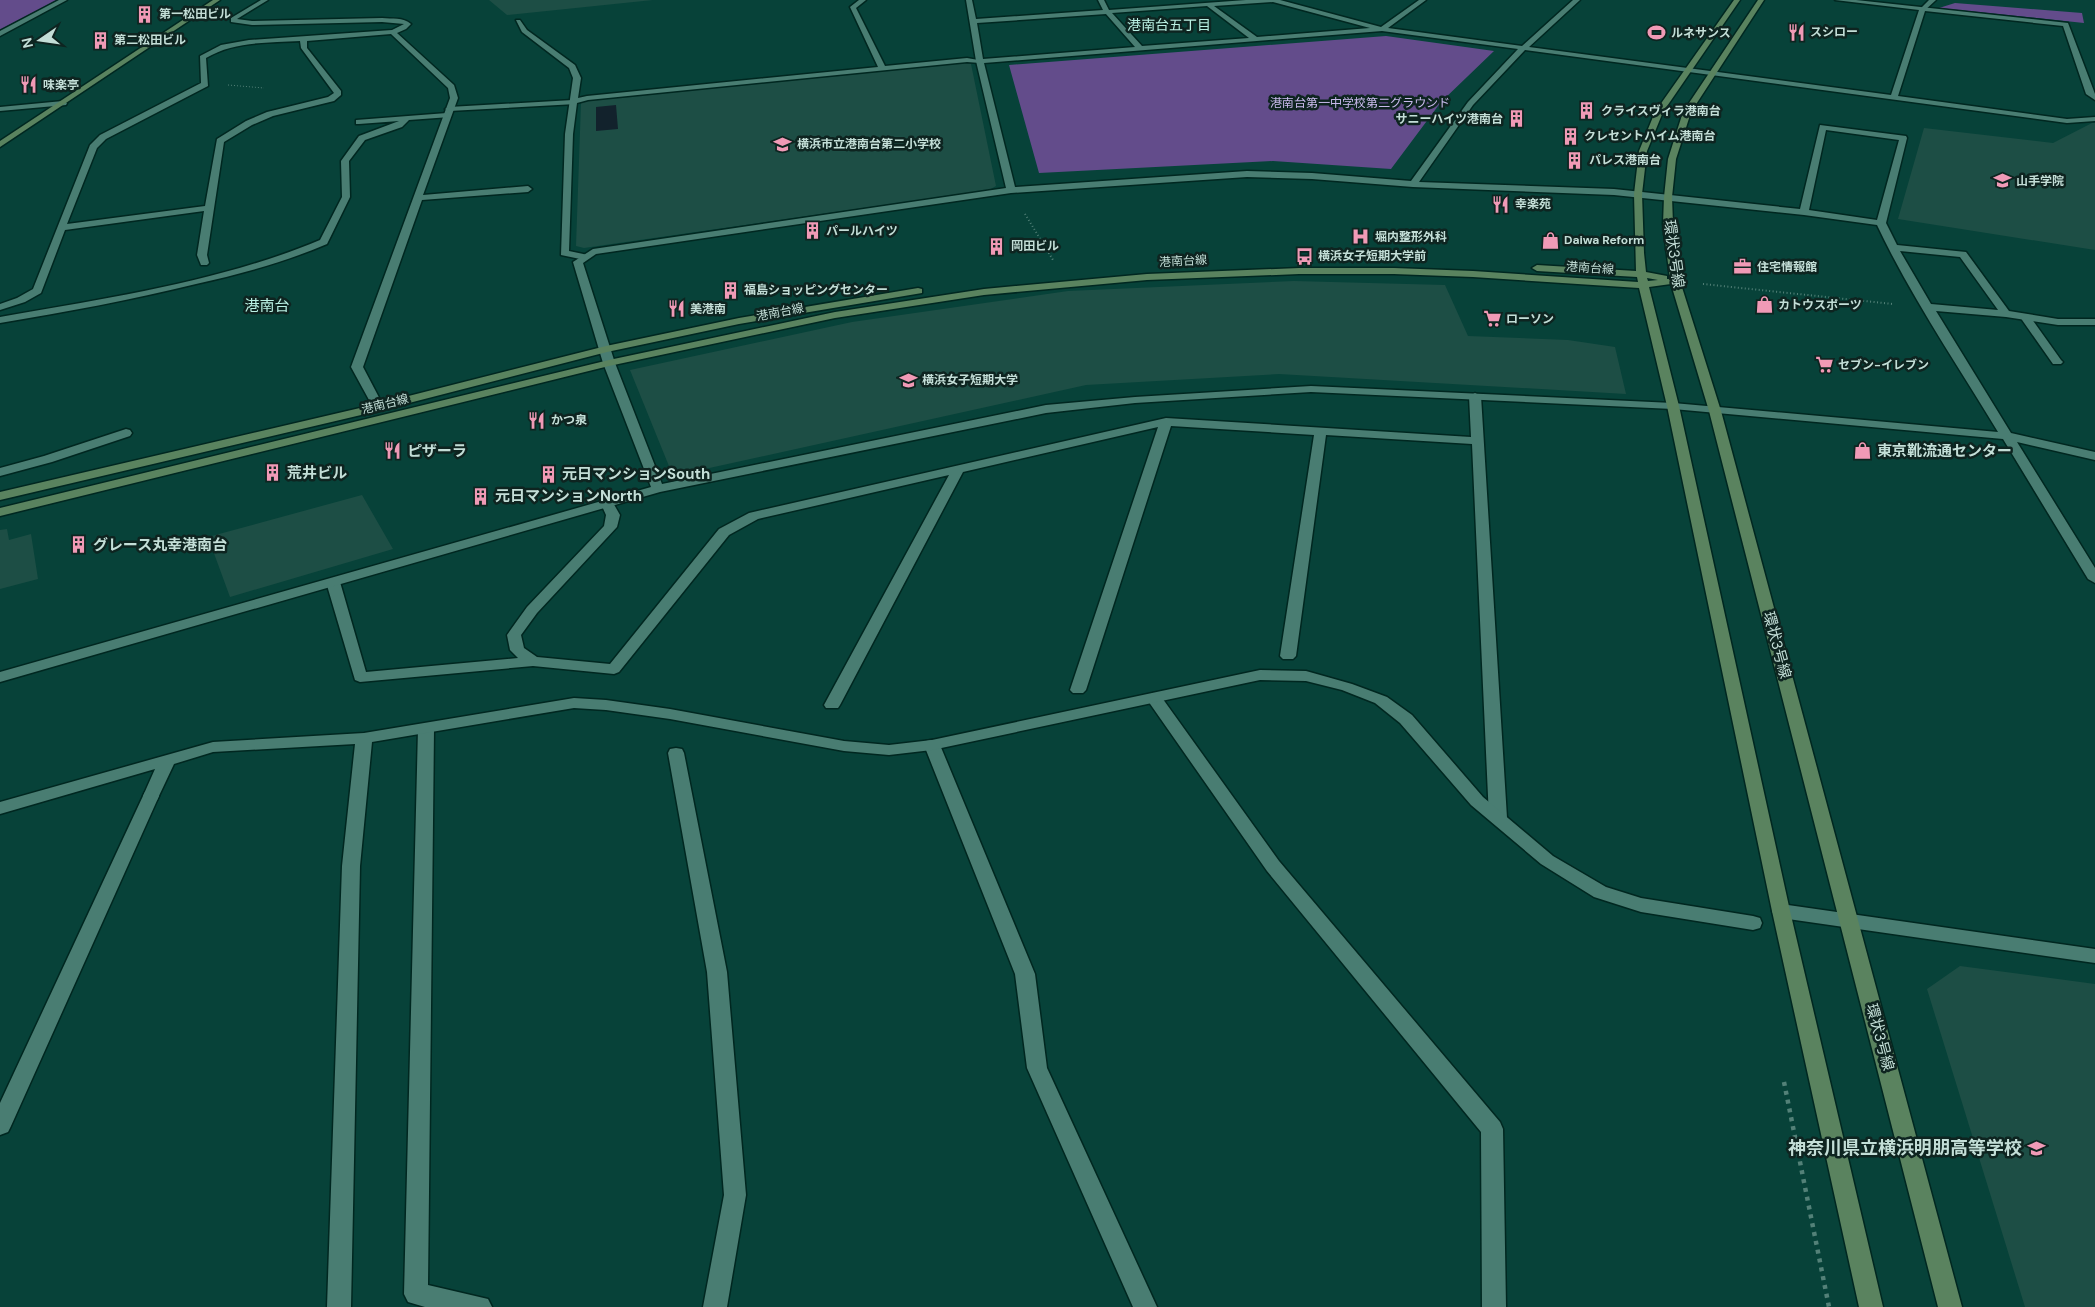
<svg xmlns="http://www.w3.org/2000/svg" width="2095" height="1307" font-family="'DM Sans','Noto Sans JP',sans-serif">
<rect width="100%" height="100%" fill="#074239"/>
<path fill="#1d4e45" d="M489,0H653L507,15Z
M962,62L971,64L996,186L989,190L584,248L576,246L581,103L584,101Z
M2092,123H2095V250L1898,219L1924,128L2053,143Z
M1294,281L1445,285L1468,336L1568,340L1615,347L1626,394L1279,374L1086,385L673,476L630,370L852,322L1068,291Z
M362,495L393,549L230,597L208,537Z
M7,529L9,540L31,534L38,579L0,589V530Z
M1960,966L2095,984V1307H2025L1927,989Z"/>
<path fill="#634c8b" d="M0,0H57L0,30Z
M1955,3L2082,13L2084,23L1939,8Z
M1386,36L1494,51L1441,102L1391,169L1273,161L1039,173L1009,65Z"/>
<path fill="#12222c" d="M616,105L618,129L596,131V107Z"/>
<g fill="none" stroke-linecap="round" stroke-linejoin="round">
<defs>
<path id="lane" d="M261,0H268L237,19L252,21L382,18C392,19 403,17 411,24L406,29L397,33L454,85L458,98L423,195L528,186L532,189L528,192L422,200L363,367L384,407L382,409H374L351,367L450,98L448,88L391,34L307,41V48L341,91V95L334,101L273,116L252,125L224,142L207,255L209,263L207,265H201L197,255L204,211L65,230L41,293L25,302L0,310V304L17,298L33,289L90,145L100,135L201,83L200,56L221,45L249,40L392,30L404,24L382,22L252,25L231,22V18ZM300,41L301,48L334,93L328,97L267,112L246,121L217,139L205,206L67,224L97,148L106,139L208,86L206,58C234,41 268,43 300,41Z
M859,0H866L856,8L885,66L967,58L984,61L980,63L967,62L588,100L577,103L573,134L569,251L588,255L590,257L585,260L561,255L565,134L573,78L569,68L522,32L516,20H520L527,30L575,65L581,78L578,98L587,96L878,67L850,7Z
M1929,0H1936L1924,11H1920V9Z
M2025,314L2029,315L2061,360L2063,362L2061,364H2053L2020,317Z
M1475,393L1481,396L1507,818L1504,822L1498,824L1492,822L1489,818L1472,444L1326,435L1296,656L1293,659H1283L1280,656L1314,435L1171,426L1086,690L1083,693H1073L1070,690L1158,427L963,472L840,705L838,708H826L824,705L949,475L758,519L729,535L619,672L614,674L533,666L360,682L355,680L326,582L333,578L340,582L366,672L518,658L510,650L507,635L527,607L604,526L606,515L601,504L602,501H612L620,515L617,527L537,613L521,635L524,648L537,657L610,664L719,529L749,513L1166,418L1471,437L1469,396Z
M126,429L130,430L132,433L130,436L52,462L0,476V468L44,456Z
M1154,693L1160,695L1279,861L1500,1122L1503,1129L1506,1307H1482L1481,1132L1267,871L1146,698L1148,695Z
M426,724L432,725L434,729L428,1285L488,1299L492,1307H425L408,1302L404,1294L418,729L420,725Z
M932,740L938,741L940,745L1035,974L1047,1068L1157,1307H1133L1027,1068L1015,974L924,745L926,741Z
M676,748L682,749L684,753L727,972L746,1195L727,1307H703L724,1195L707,972L668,753L670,749Z
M151,790L157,792L159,796L11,1126L8,1132L0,1135V1103L143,796L145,792Z"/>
<path id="street" d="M59,0H67L0,36V31Z
M966,0H972L976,19L1103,10L1098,0H1104L1109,10L1246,0H1280L1381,27L1419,0H1426L1388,28L1522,46L1573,0H1580L1529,47L1891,95L1919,10L1835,0H1856L2068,23L2095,94V100L2086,94L2063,26L1925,11L1898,96L2067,119L2095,117V121L2067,123L1525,50L1473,105L1419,182L1614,189L1800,209L1820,125L1906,136L1907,138L1886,223L1897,245L1966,252L2009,311L2058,319H2095V325H2058L2006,317L1936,311L2011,433L2095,452V460L2017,442L2095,568V583L2088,579L2003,439L1673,409L1311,392L1135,403L1046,413L660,492L0,682V672L651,487L603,363L573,262L593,249L1006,188L976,61ZM1273,2L1370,28L1257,37L1214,6ZM1207,6L1249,38L1142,46L1112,13ZM1106,14L1135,47L983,59L977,23ZM1382,31L1518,49L1468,102L1411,181L1312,173L1247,171L1015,187L984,63ZM1826,130L1899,140L1877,220L1809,210ZM1247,177L1312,179L1413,187L1614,195L1804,215L1877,225C1911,297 1957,364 1998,432L1673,403L1311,386L1135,397L1046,405L662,484L615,363L583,263L596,254L1011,193ZM1900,251L1960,257L1998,310L1931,304Z
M573,100L577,102L576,104L449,111L445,109L449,107Z
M63,101L67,103L66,105L0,111V107Z
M447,113H450V117L409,120L402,127L365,140L349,161L350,197L327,244C285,262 241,274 196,284C131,300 66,312 0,323V317C104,299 223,281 320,240L342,197L341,161L359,136L399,121L359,124H356V120Z
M1260,670L1306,671L1352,684L1387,697L1412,715L1483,797L1553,856L1606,887L1641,898L1753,916L1760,918L1762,923L1760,928L1753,930L1641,912L1594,897L1541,864L1471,805L1400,723L1375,703L1342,690L1306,681L1260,680L932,750L889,755L844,751L670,719L606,710L574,708L372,742L360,866L351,1307H327L342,866L355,744L213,752L174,764L157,800L151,802L145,800L143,796L155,769L0,814V802L213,742L364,733L574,698L606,700L670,709L844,741L889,745L932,740Z
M1781,904L2095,949V963L1781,918L1774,916L1772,911L1774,906Z"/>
<path id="secondary" d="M213,0H220L0,147V141Z
M1734,0H1740L1663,112L1647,151L1642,194L1644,253L1646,272L1667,276V279H1670L1663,224L1664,197L1668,159L1683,112L1758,0H1764L1691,112L1676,159L1672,197L1673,224L1680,281L1721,411L1962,1307H1938L1709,411L1671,284L1649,287L1679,406L1790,911L1883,1307H1859L1772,911L1667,406L1639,288L1473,277L1394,274H1299L1147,280L984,295L835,318L609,366L0,516V508L609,360L835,312L984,289L1147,274L1299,268H1394L1473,271L1638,282L1637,277L1537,271L1532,268L1537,265L1636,271L1634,194L1639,151L1655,112ZM1647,278L1658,280L1648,281Z
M918,288L922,289V293L739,324L607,352L378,411L0,500V492L377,404L606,346L739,318Z"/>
</defs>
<use href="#lane" stroke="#002720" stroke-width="3"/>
<use href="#street" stroke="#002720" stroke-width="3"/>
<use href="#secondary" stroke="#002720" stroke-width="3"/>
<path stroke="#538178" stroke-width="1" stroke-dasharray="1 2" stroke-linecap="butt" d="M228,85L264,88"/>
<path stroke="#538178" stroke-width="2" stroke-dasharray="1 2.5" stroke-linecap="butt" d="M1025,214L1053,260
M1703,284L1893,304"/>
<path stroke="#538178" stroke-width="4.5" stroke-dasharray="4 5" stroke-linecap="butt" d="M1784,1082L1829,1307"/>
<use href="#lane" fill="#497d72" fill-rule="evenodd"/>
<use href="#street" fill="#497d72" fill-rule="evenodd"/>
<use href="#secondary" fill="#5a835f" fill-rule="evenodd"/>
</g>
<defs>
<symbol id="building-bare" viewBox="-9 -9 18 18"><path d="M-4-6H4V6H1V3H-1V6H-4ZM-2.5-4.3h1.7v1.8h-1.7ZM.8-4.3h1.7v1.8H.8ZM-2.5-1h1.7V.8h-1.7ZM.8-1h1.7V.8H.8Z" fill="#f09ab6" stroke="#0e2420" stroke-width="2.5" paint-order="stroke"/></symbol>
<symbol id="restaurant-bare" viewBox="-9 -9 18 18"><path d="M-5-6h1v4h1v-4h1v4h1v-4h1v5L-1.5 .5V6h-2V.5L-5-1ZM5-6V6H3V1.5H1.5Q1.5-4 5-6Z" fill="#f09ab6" stroke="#0e2420" stroke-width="2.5" paint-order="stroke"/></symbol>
<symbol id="stadium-bare" viewBox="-9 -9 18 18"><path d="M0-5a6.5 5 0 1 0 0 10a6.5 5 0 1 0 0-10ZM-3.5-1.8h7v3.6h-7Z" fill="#f09ab6" stroke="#0e2420" stroke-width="2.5" paint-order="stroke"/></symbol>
<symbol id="school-bare" viewBox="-9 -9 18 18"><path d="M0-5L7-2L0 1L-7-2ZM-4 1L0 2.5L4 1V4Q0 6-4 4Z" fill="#f09ab6" stroke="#0e2420" stroke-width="2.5" paint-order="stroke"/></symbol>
<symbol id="hospital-bare" viewBox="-9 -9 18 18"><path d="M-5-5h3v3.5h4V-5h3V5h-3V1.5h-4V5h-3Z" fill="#f09ab6" stroke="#0e2420" stroke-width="2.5" paint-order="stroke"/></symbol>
<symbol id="shop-bare" viewBox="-9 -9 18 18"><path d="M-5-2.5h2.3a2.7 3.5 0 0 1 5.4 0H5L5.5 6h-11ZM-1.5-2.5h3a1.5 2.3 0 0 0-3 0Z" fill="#f09ab6" stroke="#0e2420" stroke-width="2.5" paint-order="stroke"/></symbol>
<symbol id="bus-bare" viewBox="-9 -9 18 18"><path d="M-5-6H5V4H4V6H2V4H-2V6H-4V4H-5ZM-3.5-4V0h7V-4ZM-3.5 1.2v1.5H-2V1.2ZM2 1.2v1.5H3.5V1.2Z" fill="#f09ab6" stroke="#0e2420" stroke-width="2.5" paint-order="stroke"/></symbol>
<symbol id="office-bare" viewBox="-9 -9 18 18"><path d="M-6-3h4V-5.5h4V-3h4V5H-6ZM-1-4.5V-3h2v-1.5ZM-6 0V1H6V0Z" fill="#f09ab6" stroke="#0e2420" stroke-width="2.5" paint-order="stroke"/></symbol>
<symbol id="supermarket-bare" viewBox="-9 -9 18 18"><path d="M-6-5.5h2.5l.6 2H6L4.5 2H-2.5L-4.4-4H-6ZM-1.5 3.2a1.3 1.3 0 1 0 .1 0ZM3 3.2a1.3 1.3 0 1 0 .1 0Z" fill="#f09ab6" stroke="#0e2420" stroke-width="2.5" paint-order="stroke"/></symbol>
<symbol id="university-bare" viewBox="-9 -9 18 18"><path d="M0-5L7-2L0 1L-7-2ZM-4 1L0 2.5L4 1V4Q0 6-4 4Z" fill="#f09ab6" stroke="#0e2420" stroke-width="2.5" paint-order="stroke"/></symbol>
</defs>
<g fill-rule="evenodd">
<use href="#building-bare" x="132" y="2" width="25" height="25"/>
<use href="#restaurant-bare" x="1784" y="20" width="25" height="25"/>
<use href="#stadium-bare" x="1644" y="20" width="25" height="25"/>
<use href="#building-bare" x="88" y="28" width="25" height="25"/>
<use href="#restaurant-bare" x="16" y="72" width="25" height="25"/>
<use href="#building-bare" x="1574" y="98" width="25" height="25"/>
<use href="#building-bare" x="1504" y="106" width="25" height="25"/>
<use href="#building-bare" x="1558" y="124" width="25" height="25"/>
<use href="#school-bare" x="770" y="132" width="25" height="25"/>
<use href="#building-bare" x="1562" y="148" width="25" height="25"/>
<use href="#school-bare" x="1990" y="168" width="25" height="25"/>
<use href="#restaurant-bare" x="1488" y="192" width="25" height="25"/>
<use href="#building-bare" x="800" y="218" width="25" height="25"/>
<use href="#hospital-bare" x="1348" y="224" width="25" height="25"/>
<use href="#shop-bare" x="1538" y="228" width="25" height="25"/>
<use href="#building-bare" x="984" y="234" width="25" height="25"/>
<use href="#bus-bare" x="1292" y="244" width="25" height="25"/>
<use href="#office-bare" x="1730" y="254" width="25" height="25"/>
<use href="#building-bare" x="718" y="278" width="25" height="25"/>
<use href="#shop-bare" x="1752" y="292" width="25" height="25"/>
<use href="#restaurant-bare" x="664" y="296" width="25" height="25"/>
<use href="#supermarket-bare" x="1480" y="306" width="25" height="25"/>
<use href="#supermarket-bare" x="1812" y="352" width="25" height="25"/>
<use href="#university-bare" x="896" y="368" width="25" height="25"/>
<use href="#restaurant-bare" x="524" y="408" width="25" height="25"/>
<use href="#restaurant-bare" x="380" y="438" width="25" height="25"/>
<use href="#shop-bare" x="1850" y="438" width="25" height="25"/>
<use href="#building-bare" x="260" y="460" width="25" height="25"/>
<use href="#building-bare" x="536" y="462" width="25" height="25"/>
<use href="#building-bare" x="468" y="484" width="25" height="25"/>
<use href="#building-bare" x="66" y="532" width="25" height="25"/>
<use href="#school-bare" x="2024" y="1136" width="25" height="25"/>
</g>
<g text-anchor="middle" stroke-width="5" stroke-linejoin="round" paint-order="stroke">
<g font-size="12" font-weight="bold" fill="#c3ded7" stroke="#0e2420" text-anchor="start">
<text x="159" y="18">第一松田ビル</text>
<text x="1810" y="36">スシロー</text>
<text x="1671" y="37">ルネサンス</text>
<text x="114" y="44">第二松田ビル</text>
<text x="43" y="89">味楽亭</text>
<text x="1601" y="115">クライスヴィラ港南台</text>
<text x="1503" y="123" text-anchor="end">サニーハイツ港南台</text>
<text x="1584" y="140">クレセントハイム港南台</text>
<text x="797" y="148">横浜市立港南台第二小学校</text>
<text x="1589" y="164">パレス港南台</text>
<text x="2016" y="185">山手学院</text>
<text x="1515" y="208">幸楽苑</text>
<text x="826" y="235">パールハイツ</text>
<text x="1375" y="241">堀内整形外科</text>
<text x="1564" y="244">Daiwa Reform</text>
<text x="1011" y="250">岡田ビル</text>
<text x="1318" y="260">横浜女子短期大学前</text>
<text x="1757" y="271">住宅情報館</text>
<text x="744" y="294">福島ショッピングセンター</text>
<text x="1778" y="309">カトウスポーツ</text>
<text x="690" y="313">美港南</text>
<text x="1506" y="323">ローソン</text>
<text x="1838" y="369">セブン-イレブン</text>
<text x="922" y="384">横浜女子短期大学</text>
<text x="551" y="424">かつ泉</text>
</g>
<g font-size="12" fill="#c9baec" stroke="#0e2420">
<text x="1360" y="107">港南台第一中学校第二グラウンド</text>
</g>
<g font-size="12" fill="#c3ded7" stroke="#0e2420">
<text transform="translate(1183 261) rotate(-3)" y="4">港南台線</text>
<text transform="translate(1590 268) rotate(4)" y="4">港南台線</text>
<text transform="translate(780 312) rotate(-11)" y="4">港南台線</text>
<text transform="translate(385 404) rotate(-14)" y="4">港南台線</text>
</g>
<g font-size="14" fill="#b9f0e3" stroke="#0e2420">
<text x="1169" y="30">港南台五丁目</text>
</g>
<g font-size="15" fill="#c3ded7" stroke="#0e2420">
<text transform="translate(1674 254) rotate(82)" y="5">環状3号線</text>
<text transform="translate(1777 645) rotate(75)" y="5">環状3号線</text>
<text transform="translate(1880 1037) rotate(75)" y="5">環状3号線</text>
</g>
<g font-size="15" fill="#b9f0e3" stroke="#0e2420">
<text x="267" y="311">港南台</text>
</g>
<g font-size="15" font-weight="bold" fill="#c3ded7" stroke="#0e2420" text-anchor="start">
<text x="407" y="456">ピザーラ</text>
<text x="1877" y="456">東京靴流通センター</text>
<text x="287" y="478">荒井ビル</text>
<text x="562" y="479">元日マンションSouth</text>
<text x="495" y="501">元日マンションNorth</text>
<text x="93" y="550">グレース丸幸港南台</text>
</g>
<g font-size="18" font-weight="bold" fill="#c3ded7" stroke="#0e2420" text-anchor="end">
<text x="2022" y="1154">神奈川県立横浜明朋高等学校</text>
</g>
</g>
<g transform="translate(40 40) rotate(257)" stroke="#0e2420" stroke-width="4" paint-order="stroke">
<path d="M0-4L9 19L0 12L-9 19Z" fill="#c3ded7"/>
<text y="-8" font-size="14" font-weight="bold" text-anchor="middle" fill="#c3ded7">N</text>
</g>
</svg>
